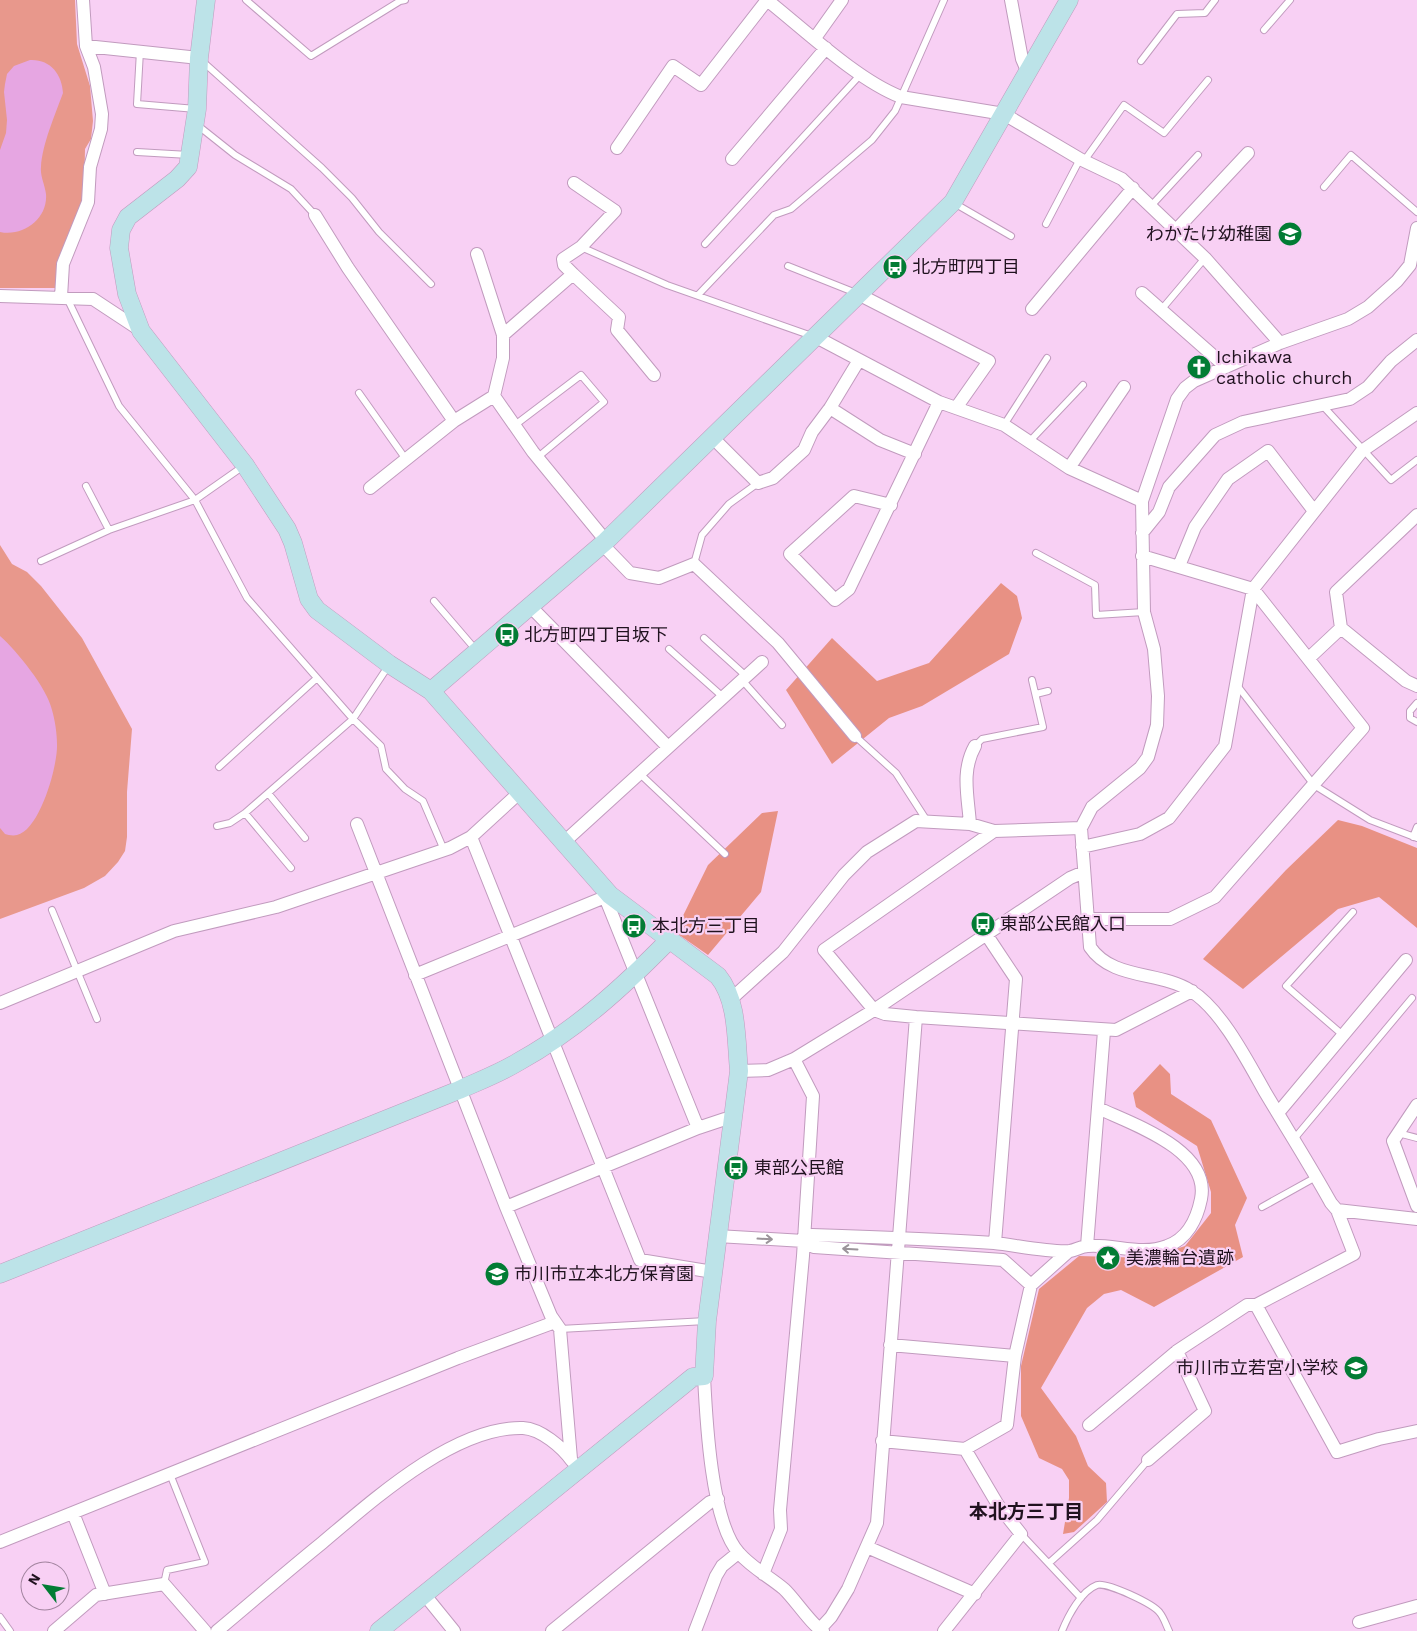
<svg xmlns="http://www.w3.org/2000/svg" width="1417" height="1631" font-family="'Work Sans','Noto Sans JP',sans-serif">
<rect width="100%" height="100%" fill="#f8d0f4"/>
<path fill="#e8988c" d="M0,0H75L77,44L90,86L93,121L91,139L85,149L84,199L58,259L57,288H0Z
M0,545L12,564L27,572L41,586L82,638L132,729L127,792V837L125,851L118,862L105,876L84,888L0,919Z"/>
<path fill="#e89184" d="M1001,583L1017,596L1022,618L1009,654L922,706L889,718L832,764L786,690L832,638L877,681L929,663Z
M778,811L761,892L708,955L675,932L708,865L762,813Z
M1338,820L1362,826L1417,848V928L1379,897L1338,909L1243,989L1203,959L1286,870Z
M1160,1064L1170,1074L1171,1094L1211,1120L1247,1198L1235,1225L1243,1257L1154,1307L1121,1290L1104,1294L1087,1308L1041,1388L1076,1436L1088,1466L1106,1483L1107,1502L1074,1532L1063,1534L1069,1498V1480L1062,1469L1039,1458L1021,1416V1366L1039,1289L1079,1256L1149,1258L1185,1246L1211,1213V1192L1197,1146L1136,1107L1133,1093Z"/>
<path fill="#e6a6e2" d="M30,60C50,59 62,74 63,93C55,115 42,145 41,167C40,176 45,185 46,194C48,219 23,237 0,232V150L6,133L7,120L4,92L5,84L7,74L14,66Z
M0,636C17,651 47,688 52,710C55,720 57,734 57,744C58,765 40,830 17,835C13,836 8,835 5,834L0,828Z"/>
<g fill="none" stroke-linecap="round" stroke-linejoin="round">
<defs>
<path id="lane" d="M246,0L311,56L400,1L405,0
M1264,30L1290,0
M140,51L137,104L196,109
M202,61L322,168L352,198L379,232L431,284
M1141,61L1177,14L1205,13L1215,0
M196,124L235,155L291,189L315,215
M137,152L189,155
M1084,161L1124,105L1164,133L1208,80
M1324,187L1351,155L1417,212
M954,203L1011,236
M1151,206L1198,155
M1046,224L1080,159
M705,244L861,74
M581,247L667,285L812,336
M788,266L856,293
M698,295L774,215L791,209L872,140L895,111L944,0
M67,298L119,406L195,500L247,598L353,719L381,746L386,769L405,789L423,801L444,850
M1161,310L1205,258
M359,393L405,458
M1323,406L1391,480L1417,460
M515,425L581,375L604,402L538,457
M1004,425L1047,358
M1029,442L1083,385
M86,486L109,530
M1036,553L1095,585L1096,615L1144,612
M41,561L109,530L195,500L245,465
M694,564L702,535L729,504L758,483
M434,601L476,650
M704,638L746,676
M669,649L723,697
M742,680L782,725
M1236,684L1314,785L1370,820L1417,838
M1036,694L1048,691
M1417,703L1410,711V718L1417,722
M855,736L896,773L927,821
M975,746L982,739L1043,727L1032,680
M219,767L317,678
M639,773L725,854
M268,793L305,838
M245,813L291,868
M217,826L230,823L245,813L353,719L389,665
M1413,837L1417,827
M52,910L97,1019
M1344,1036L1286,986L1353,912
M1398,1133L1417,1138
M1294,1139L1412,998
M1262,1207L1316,1177
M560,1329L706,1321
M1021,1534L1081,1598
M1049,1563L1097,1520L1148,1460
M164,1584L167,1570L205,1562L170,1474
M0,1617L10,1631
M1062,1631C1068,1616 1081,1591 1097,1585C1107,1582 1154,1604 1160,1613C1164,1618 1166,1625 1169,1631"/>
<path id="street" d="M767,0C805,30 857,80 901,97L1004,114L1080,159L1122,179L1205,258L1280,343
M1011,0L1022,59L1028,73
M815,38L842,0
M86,46L199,58
M617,148L673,66L701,85L767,0
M732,159L826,48
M315,215L348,268L454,421
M1417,228L1410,265L1397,281L1368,307L1348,319L1280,343L1194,381L1185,388L1177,399L1142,501L1144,612L1154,649L1158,696L1157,725L1148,757L1140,768L1092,807L1081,828L1090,947C1112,980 1160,971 1191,991C1221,1009 1248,1062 1265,1092C1287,1129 1310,1165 1331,1203L1337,1210L1417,1219
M1176,230L1248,153
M477,254L503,335V358L494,396L533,452L606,541
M573,274L619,317L617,330L654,375
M1142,293L1226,367
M860,295L989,361L956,408
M0,296L93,299L140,330
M61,297L63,264L88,202L90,167L101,129L102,114L94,67L86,46L83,0
M1032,309L1133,188
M503,335L573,274L564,265L563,259L581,247L615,211L574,183
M816,337L939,402L1004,425L1069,468L1142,501
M830,408L880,440L915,454
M713,438L758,483L773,478L804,450L812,432L830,408L859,360
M1069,468L1124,387
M370,488L454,421L494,396
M891,505L854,496L790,554L835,600L849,589L939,402
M1417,515L1336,592L1341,628L1406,681L1417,686
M1142,533L1159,512L1169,487L1215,435L1243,422L1350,399L1368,387L1391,361L1417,340
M602,544L630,573L659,578L694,564L778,643L855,736
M1179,566L1195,527L1228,479L1268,451L1314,511
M530,606L668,747
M1309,658L1341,628
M357,824L506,1207L551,1316L560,1329L571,1459
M970,824C968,796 961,771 975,746
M994,831L824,950L874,1010L885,1014L916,1017L1116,1030L1192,991
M471,837L640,1260L713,1272
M563,843L762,662
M1082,847L1140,834L1169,818L1225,746L1253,589L1362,451L1417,413
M605,897L698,1128
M1087,919H1170L1215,897L1363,728L1253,589L1142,556
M986,934L1016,979L995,1243
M415,975L610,895
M730,1000L783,952L844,875L867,852L916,821L970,824L994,831L1081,828
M0,1003L174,931L276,907L450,848L471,837L519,793
M739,1071L768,1070L794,1059L874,1010L1070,878L1084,872
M1417,1105L1393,1141L1417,1206
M1278,1113L1406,960
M506,1207L698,1128L725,1119H734
M717,1236L804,1241L812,1235C873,1237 934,1239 994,1243C1014,1245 1053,1253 1070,1251C1076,1250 1082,1246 1088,1246C1115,1244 1141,1256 1167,1246C1187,1239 1197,1219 1201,1199C1211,1150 1132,1124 1098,1108
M804,1241L814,1247L1003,1260L1031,1285
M1087,1246L1104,1031
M1256,1305L1337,1452L1379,1439L1417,1431
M890,1345L1015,1356
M704,1376C706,1417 711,1523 739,1553C752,1568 770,1577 784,1589C794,1598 813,1627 823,1631
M1089,1425L1177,1351L1247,1305H1256L1354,1254L1337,1210
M882,1441L965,1449L998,1505L1021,1534L944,1631
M965,1449L1007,1425L1015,1356L1031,1285L1069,1251
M1148,1460L1205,1411L1177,1351
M73,1513L105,1594
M0,1542L458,1358L555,1322
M867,1547L975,1594
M763,1574L781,1529L780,1510L803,1256L813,1096L794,1059
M424,1594L454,1631
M1359,1622L1417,1606
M54,1631L96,1595L164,1584L205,1631
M217,1631C252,1602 286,1572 322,1543C372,1501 454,1426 523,1428C541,1429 562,1447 572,1461
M552,1631L710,1502L718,1499
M695,1631L716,1576L722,1566L738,1553
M818,1631L831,1617L848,1589L877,1523L916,1017"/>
<path id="secondary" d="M206,0L199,58L197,109L188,167L177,179L128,217L121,230L119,248L127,294L141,331L245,465L287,529L293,543L309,599L317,610L389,664L431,691L610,895L718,976C738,1000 736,1041 739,1071L707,1321L704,1376L693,1377L379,1631
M431,691L606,541L953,202L1069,0
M0,1274L459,1090C479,1081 500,1073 518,1062C576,1030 623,987 669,940"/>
</defs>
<use href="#lane" stroke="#c19bbe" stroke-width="8"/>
<use href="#street" stroke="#c19bbe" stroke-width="14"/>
<use href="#secondary" stroke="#c19bbe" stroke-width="19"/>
<use href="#lane" stroke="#fff" stroke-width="6"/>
<use href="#street" stroke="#fff" stroke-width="12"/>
<use href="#secondary" stroke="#bce3e8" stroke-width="18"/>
</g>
<defs><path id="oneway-shaft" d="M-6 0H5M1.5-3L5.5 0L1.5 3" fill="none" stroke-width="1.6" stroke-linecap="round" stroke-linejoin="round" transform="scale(1.25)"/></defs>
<g stroke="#9b949a">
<use href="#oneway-shaft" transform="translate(765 1239) rotate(3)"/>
<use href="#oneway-shaft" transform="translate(850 1249) rotate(-177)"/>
</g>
<defs>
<symbol id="school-disc" viewBox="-11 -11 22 22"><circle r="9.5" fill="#027c34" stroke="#f8d0f4"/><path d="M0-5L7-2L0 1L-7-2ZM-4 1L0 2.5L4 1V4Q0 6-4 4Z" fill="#fff"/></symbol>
<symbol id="bus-disc" viewBox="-11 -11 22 22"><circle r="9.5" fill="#027c34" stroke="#f8d0f4"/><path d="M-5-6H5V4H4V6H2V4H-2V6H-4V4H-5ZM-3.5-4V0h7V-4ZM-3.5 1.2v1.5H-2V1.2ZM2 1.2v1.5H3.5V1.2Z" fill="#fff"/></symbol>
<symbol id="church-disc" viewBox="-11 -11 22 22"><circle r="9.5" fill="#027c34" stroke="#f8d0f4"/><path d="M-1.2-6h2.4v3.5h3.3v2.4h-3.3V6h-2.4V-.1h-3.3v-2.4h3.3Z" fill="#fff"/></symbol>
<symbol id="sight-disc" viewBox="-11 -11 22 22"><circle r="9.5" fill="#027c34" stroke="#f8d0f4"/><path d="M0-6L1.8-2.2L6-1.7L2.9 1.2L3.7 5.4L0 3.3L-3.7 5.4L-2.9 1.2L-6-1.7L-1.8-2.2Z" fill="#fff"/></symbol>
</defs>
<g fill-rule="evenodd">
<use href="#school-disc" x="1276" y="220" width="28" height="28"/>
<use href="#bus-disc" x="881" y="253" width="28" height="28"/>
<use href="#church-disc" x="1185" y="353" width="28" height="28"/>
<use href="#bus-disc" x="493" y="621" width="28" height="28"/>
<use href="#bus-disc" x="969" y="910" width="28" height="28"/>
<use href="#bus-disc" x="620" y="912" width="28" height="28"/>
<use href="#bus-disc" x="722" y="1154" width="28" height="28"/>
<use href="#sight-disc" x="1094" y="1244" width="28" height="28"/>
<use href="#school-disc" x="483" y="1260" width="28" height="28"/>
<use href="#school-disc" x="1342" y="1354" width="28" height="28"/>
</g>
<g text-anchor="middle" stroke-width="4.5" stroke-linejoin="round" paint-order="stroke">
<g font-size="18" fill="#20121f" stroke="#f8d0f4" text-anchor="start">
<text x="1272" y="240" text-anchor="end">わかたけ幼稚園</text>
<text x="912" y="273">北方町四丁目</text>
<text x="1216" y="363">Ichikawa<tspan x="1216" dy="21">catholic church</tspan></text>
<text x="524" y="641">北方町四丁目坂下</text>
<text x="1000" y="930">東部公民館入口</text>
<text x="652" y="932">本北方三丁目</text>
<text x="754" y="1174">東部公民館</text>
<text x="1126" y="1264">美濃輪台遺跡</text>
<text x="514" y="1280">市川市立本北方保育園</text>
<text x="1338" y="1374" text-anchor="end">市川市立若宮小学校</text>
</g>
<g font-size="19" font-weight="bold" fill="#20121f" stroke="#f8d0f4">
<text x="1026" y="1518">本北方三丁目</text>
</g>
</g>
<g transform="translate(45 1586) rotate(301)"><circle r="24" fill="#f8d0f4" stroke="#a2849f"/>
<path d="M0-4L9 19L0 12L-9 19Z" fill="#027c34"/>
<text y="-8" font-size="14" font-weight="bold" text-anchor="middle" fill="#20121f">N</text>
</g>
</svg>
